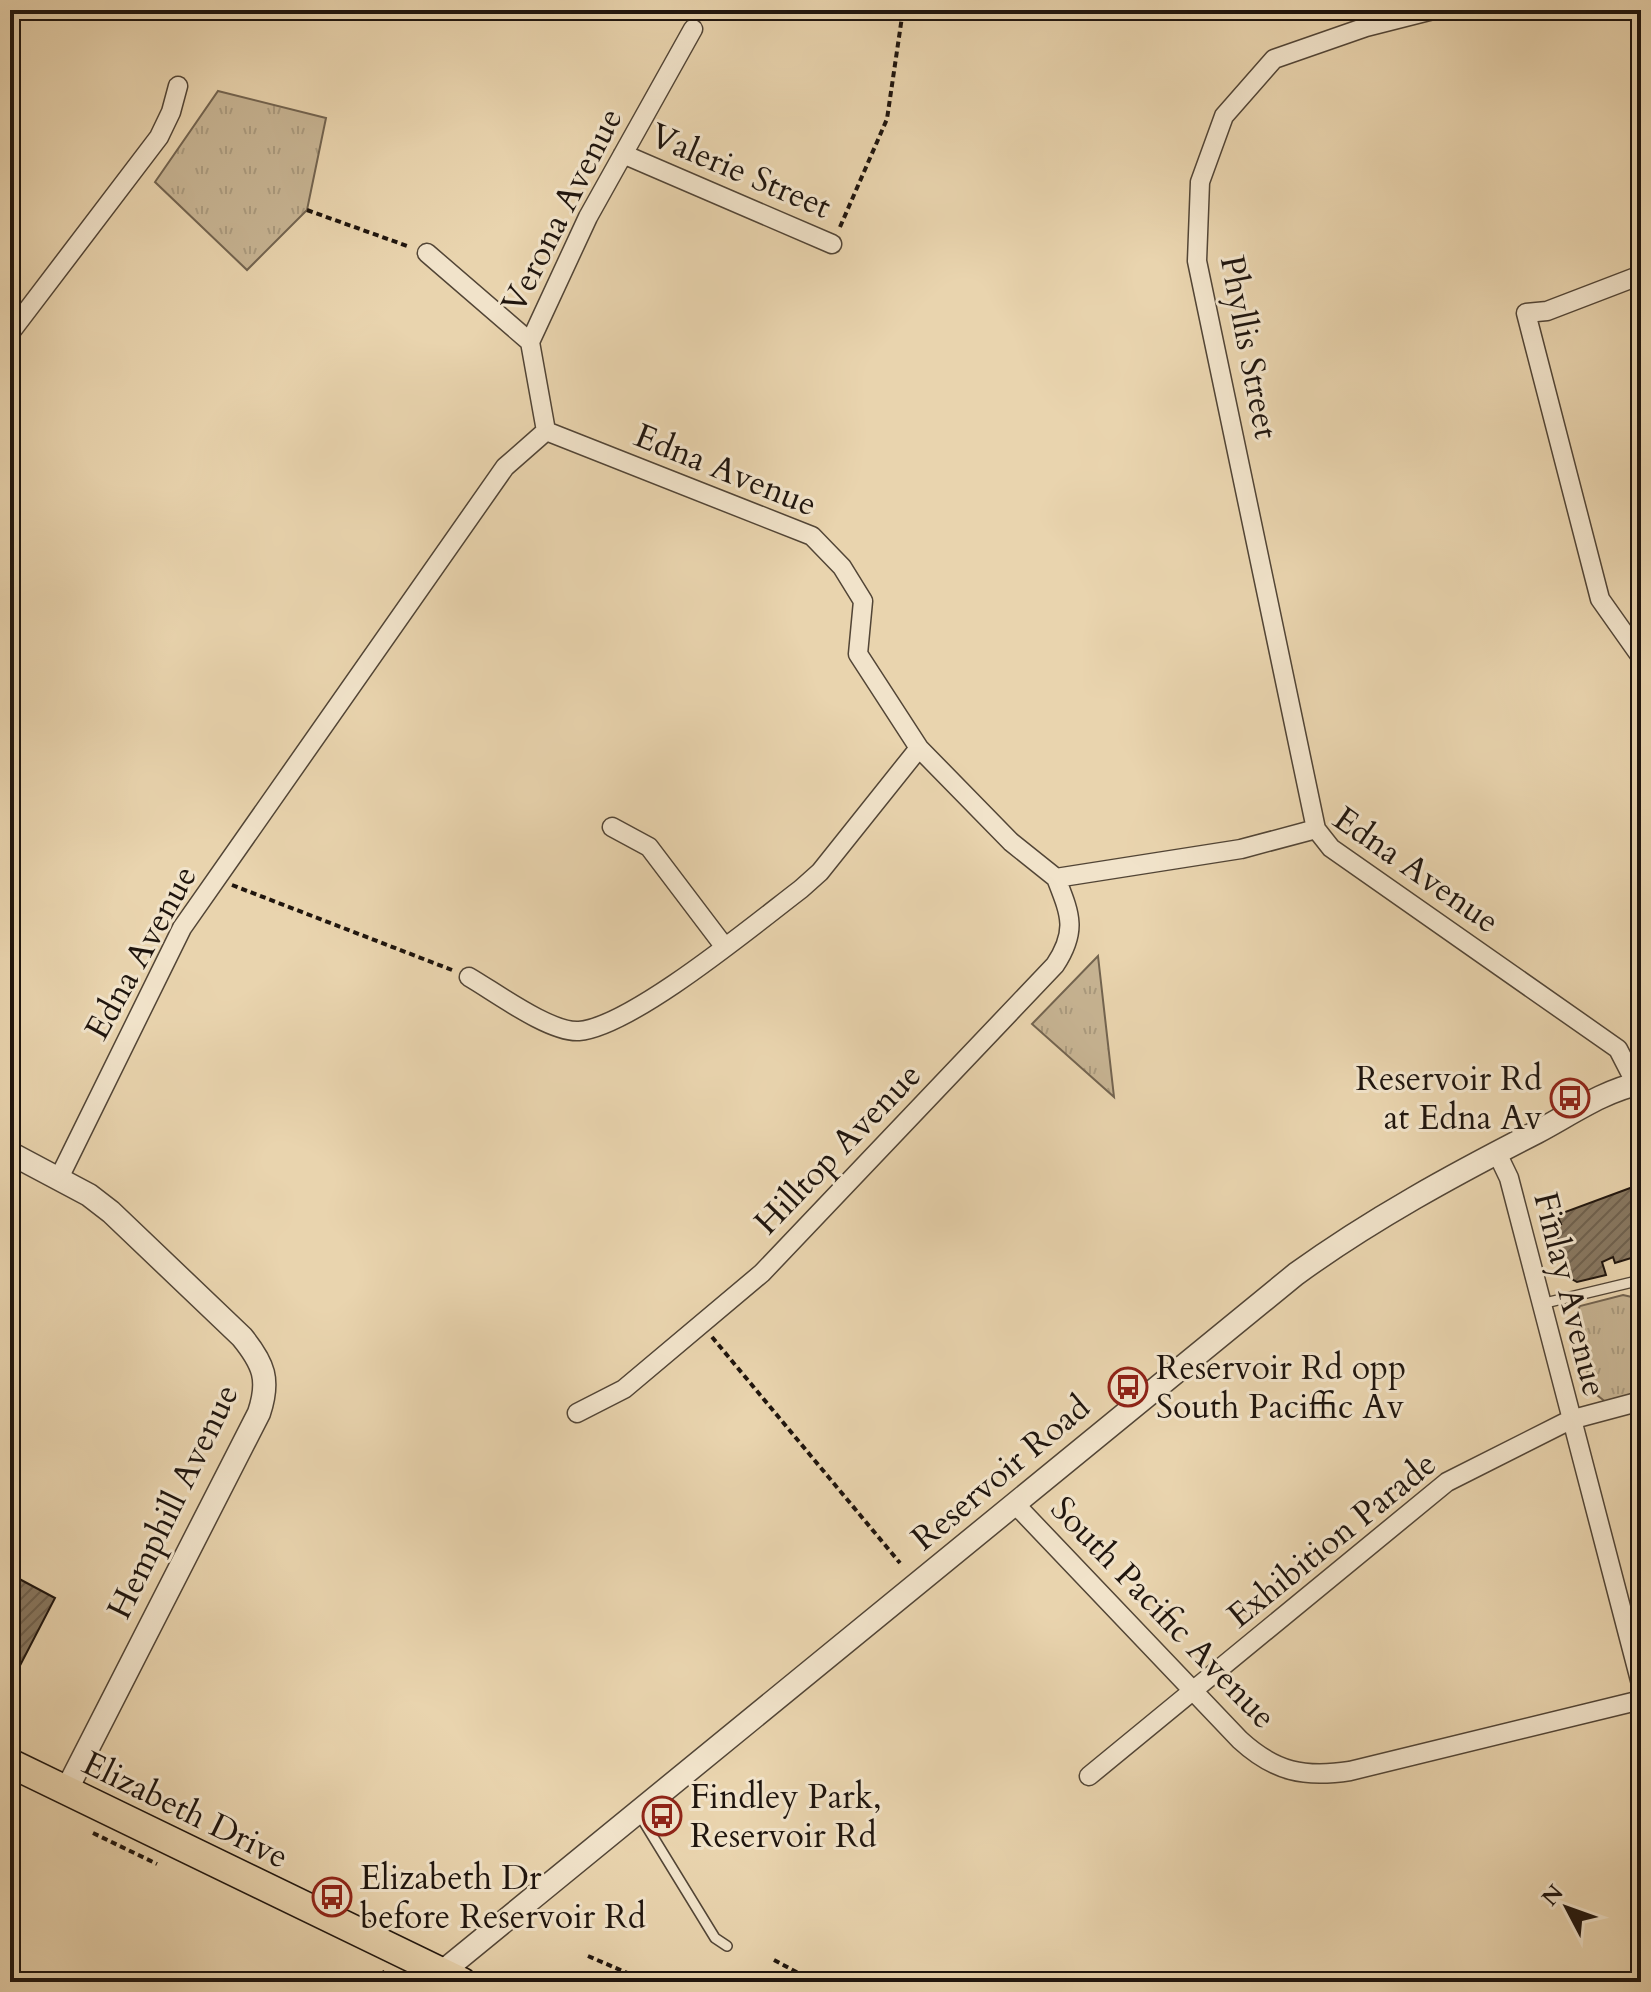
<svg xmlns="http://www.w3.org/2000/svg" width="1651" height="1992" font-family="Cardo,serif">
<defs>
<pattern id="park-tufts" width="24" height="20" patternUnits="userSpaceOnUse" patternTransform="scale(2)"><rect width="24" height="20" fill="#c7b493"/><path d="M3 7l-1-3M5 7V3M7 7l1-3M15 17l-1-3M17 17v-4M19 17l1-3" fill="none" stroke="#aa9a7e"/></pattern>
<pattern id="building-hatch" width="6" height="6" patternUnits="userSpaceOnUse" patternTransform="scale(2)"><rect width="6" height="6" fill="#887861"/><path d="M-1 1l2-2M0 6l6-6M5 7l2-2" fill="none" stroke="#6f614e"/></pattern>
</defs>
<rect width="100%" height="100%" fill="#e9d4ae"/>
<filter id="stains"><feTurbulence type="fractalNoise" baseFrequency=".0025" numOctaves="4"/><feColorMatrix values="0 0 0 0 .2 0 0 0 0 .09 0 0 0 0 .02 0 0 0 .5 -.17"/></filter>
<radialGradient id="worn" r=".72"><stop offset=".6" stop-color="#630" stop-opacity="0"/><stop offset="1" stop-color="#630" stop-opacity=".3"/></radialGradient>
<path fill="url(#park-tufts)" stroke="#736450" stroke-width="2" d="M218,91L326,118L307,210L247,270L155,182Z
M1098,956L1114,1097L1032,1024Z
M1623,1295L1641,1299V1399L1607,1403L1593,1392L1572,1320L1580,1306Z"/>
<path fill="url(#building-hatch)" stroke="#1f150e" stroke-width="2" d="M1641,1184V1255L1615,1263L1613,1257L1602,1262L1606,1275L1577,1282L1570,1278L1554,1226L1561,1224L1557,1215Z
M10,1574L55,1598L13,1679L10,1678Z"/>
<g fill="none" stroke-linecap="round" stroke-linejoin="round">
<defs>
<path id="service" d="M1541,1304L1641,1280
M639,1814L715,1938L727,1946"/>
<path id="minor" d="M623,154L832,244
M427,253L530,342
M1641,275L1547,311L1526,313L1600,599L1641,657
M10,333L159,137L171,112L178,86
M546,431L812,536L842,567L863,601L858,654L919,748L1011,842L1056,878L1241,849L1316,829L1331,848L1618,1049L1636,1084
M546,431L530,342L588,217L693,29
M612,827L649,847L724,946
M1316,829L1197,261L1200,182L1224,116L1274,59L1366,27L1433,10
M469,977C495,992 550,1033 579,1031C631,1027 755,924 801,889L820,872L919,748
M1497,1153L1509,1178L1641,1684
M59,1178L182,928L505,467L546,431
M577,1413L624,1389L762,1273L1055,965C1078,930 1070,914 1056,878
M1016,1505L1240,1740C1275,1772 1304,1778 1350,1771L1641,1700
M1089,1776L1447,1482L1570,1420L1641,1401"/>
<path id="tertiary" d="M10,1153L89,1195L111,1212L242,1337C264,1364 270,1380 259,1413L66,1791
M441,1973L1296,1274C1372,1219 1453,1175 1537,1132C1571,1114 1603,1091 1641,1083"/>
<path id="primary" d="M10,1763L462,1982"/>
</defs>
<use href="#service" stroke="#524536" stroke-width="12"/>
<use href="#minor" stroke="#524536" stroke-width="21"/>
<use href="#tertiary" stroke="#524536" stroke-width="25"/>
<use href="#primary" stroke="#1f150e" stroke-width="31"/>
<path stroke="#1f150e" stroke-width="4" stroke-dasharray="6 4" stroke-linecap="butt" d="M307,210L410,247
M840,227L887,119L903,10
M232,885L452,970
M712,1337L900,1563
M93,1833L157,1864
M588,1956L648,1982
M774,1960L815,1982
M382,1971L389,1982"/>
<use href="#service" stroke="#f1e3ca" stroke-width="9"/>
<use href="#minor" stroke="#f1e3ca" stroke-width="18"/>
<use href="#tertiary" stroke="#f1e3ca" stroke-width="22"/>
<use href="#primary" stroke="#e9d4ae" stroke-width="28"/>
</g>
<defs>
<symbol id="bus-ring" viewBox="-11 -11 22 22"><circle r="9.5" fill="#f1e3ca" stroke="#8f2418" stroke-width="1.5"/><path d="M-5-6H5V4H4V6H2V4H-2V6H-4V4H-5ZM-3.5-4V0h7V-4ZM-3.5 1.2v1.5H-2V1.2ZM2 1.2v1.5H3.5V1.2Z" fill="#8f2418"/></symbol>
</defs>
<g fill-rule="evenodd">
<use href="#bus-ring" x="1548" y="1076" width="44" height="44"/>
<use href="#bus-ring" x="1106" y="1365" width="44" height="44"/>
<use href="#bus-ring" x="640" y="1794" width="44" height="44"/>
<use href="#bus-ring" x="310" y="1875" width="44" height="44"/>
</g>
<g text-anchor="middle" stroke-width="6" stroke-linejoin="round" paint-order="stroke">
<g font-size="34" fill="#1f150e" stroke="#f1e3ca">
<text transform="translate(741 170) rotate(23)" y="12">Valerie Street</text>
<text transform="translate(561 210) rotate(-63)" y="12">Verona Avenue</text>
<text transform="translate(1250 347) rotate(79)" y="12">Phyllis Street</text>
<text transform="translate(726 469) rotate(22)" y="12">Edna Avenue</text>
<text transform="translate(1417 869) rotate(35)" y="12">Edna Avenue</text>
<text transform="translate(140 952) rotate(-61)" y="12">Edna Avenue</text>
<text transform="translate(837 1148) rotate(-46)" y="12">Hilltop Avenue</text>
<text transform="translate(1571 1294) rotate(76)" y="12">Finlay Avenue</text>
<text transform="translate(1000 1472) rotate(-40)" y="12">Reservoir Road</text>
<text transform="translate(172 1501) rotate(-64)" y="12">Hemphill Avenue</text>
<text transform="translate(1331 1539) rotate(-39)" y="12">Exhibition Parade</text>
<text transform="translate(1164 1612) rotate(46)" y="12">South Pacific Avenue</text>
<text transform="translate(186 1809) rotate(26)" y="12">Elizabeth Drive</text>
</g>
<g font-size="34" fill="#1f150e" stroke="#f1e3ca" text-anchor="start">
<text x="1542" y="1090" text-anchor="end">Reservoir Rd<tspan x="1542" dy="39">at Edna Av</tspan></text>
<text x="1156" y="1379">Reservoir Rd opp<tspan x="1156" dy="39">South Paciffic Av</tspan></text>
<text x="690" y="1808">Findley Park,<tspan x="690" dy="39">Reservoir Rd</tspan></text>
<text x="360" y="1889">Elizabeth Dr<tspan x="360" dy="39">before Reservoir Rd</tspan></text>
</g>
</g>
<rect width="1651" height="1992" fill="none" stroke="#e9d4ae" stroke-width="40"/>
<rect x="12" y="12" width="1627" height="1968" fill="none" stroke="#1f150e" stroke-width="4"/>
<rect x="20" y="20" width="1611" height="1952" fill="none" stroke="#1f150e" stroke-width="2"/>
<g transform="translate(1567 1908) rotate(311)" stroke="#f1e3ca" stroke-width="6" paint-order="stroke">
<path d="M0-6L14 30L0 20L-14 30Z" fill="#1f150e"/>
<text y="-12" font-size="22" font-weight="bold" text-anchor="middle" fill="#1f150e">N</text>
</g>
<rect width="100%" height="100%" filter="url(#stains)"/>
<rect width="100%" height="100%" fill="url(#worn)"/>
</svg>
